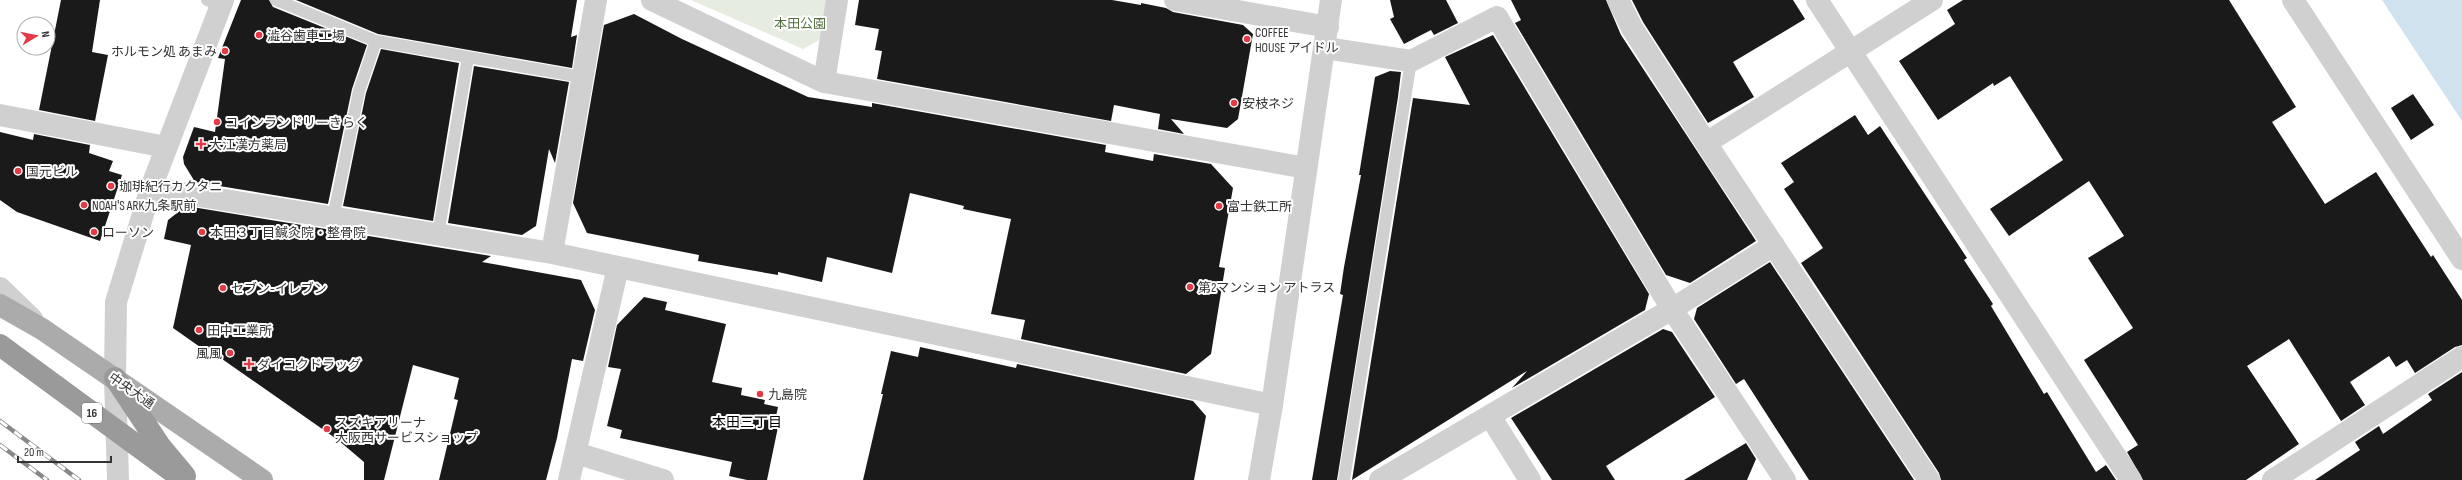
<svg xmlns="http://www.w3.org/2000/svg" width="2462" height="480" font-family="'Sofia Sans Condensed','Noto Sans JP',sans-serif">
<rect width="100%" height="100%" fill="#fff"/>
<path fill="#e6ecdf" d="M691,0H827L821,39L803,49Z"/>
<path fill="#cfe2ee" d="M2382,0H2462V121Z"/>
<path fill="#1a1a1a" d="M61,0H100L92,52L108,55L95,121L39,110Z
M241,0H269L273,7L367,45L352,89L328,204L195,182L184,164L183,157L194,127L215,132L225,59L218,58Z
M296,0H577L571,37L577,35L572,68L378,34Z
M859,0H1112L1141,5V3L1166,8L1173,12L1243,25L1253,34L1238,119L1227,128L1171,119L1184,134L1158,129L1160,114L1114,105L1111,121L877,79L882,51L875,50L879,29L855,25Z
M1390,0H1446L1458,23L1434,35L1431,30L1404,44L1390,19L1394,17Z
M1511,0H1606L1621,35L1756,241L1690,283L1666,275L1515,23L1521,20Z
M1632,0H1793L1805,19L1733,62L1754,97L1708,123L1643,22Z
M1963,0H2229L2296,107L2272,122L2325,204L2376,172L2431,257L2433,255L2462,300V345L2455,347L2415,373L2407,360L2396,367L2389,356L2350,382L2365,405L2341,421L2289,339L2247,366L2299,444L2246,480H2143L2127,452L2138,445L2084,360L2133,328L2088,258L2124,236L2089,181L2009,236L1990,209L2063,160L2010,76L1994,86L1993,83L1938,120L1899,61L1955,24L1947,10Z
M634,14L682,39L808,97L872,107V103L1106,145L1105,152L1153,161L1154,154L1211,164L1233,188L1219,267L1225,268L1211,354L1186,374L1021,339L1025,320L991,314L1011,219L963,209L964,206L910,193L892,273L827,257L822,282L778,272V275L698,261L699,255L587,233L573,203L604,25Z
M1493,35L1649,294L1645,310L1512,388L1527,371L1352,480L1413,98L1470,105L1445,57Z
M381,49L459,63L433,221L343,206L366,93Z
M474,66L569,82L555,163L549,149L536,226L522,235L448,223Z
M1390,71L1401,72L1398,97L1337,480H1312L1343,295L1340,294L1344,267L1361,175H1359L1375,77Z
M2413,94L2434,125L2411,140L2391,108Z
M1855,115L1868,135L1880,126L1967,258L1964,260L1993,304L1991,306L2044,394L2047,392L2096,472L2106,465L2116,480H1941L1939,473L1801,263L1823,248L1784,189L1794,182L1781,163Z
M0,132L33,140L34,134L90,145L89,153L113,161L109,171L122,175L100,241L17,212L0,200Z
M186,206L491,256L482,262L581,280L595,310L583,361L572,359L557,438L546,480H439L458,400L454,399L459,378L413,365L384,480H364V462L338,440L212,352L210,354L173,328L191,245L164,239L168,220Z
M1770,262L1914,480H1809L1744,379L1736,384L1694,319L1697,308Z
M644,297L667,302L665,310L726,324L712,382L742,388L741,395L765,400L764,404L778,407L774,426L778,427L767,480H747L729,476L732,462L620,438L622,430L607,426L621,369L608,367L617,325Z
M1663,329L1672,332L1715,397L1606,466L1615,480H1552L1511,418Z
M920,347L1016,368L1017,364L1193,401L1206,416L1194,480H863L883,394H881L891,351L918,357Z
M2462,372V480H2315L2360,450L2355,442L2379,426L2383,434L2432,400L2428,394Z
M1746,443L1756,459L1747,480H1684Z"/>
<g fill="none" stroke-linecap="round" stroke-linejoin="round">
<path stroke="#d0d0d0" stroke-width="12" d="M207,0L221,6
M276,0L376,41L582,77
M333,218L359,91L376,41
M438,235L468,57
M1344,480L1411,61"/>
<path stroke="#d0d0d0" stroke-width="22" d="M652,0L824,82L1306,168
M1175,0L1328,27
M1618,0L1632,28L1706,143L1929,480
M2293,0L2462,259
M1325,48L1411,61L1497,17L1672,309L1785,480
M824,82L837,0
M0,115L166,147
M1706,143L1932,0
M151,188L552,253L1272,405
M552,253L596,0
M0,288L32,319
M1490,416L1530,480
M576,453L663,480
M569,480L618,267
M1380,480L1672,309L1774,245
M2273,480L2462,357"/>
<path stroke="#d0d0d0" stroke-width="22" d="M1817,0L2131,480
M118,480L115,378L116,302L151,188L223,0
M1259,480L1272,405L1331,0"/>
<path stroke="#ababab" stroke-width="22" d="M0,305L42,329L262,480"/>
<path stroke="#9a9a9a" stroke-width="22" d="M115,378L160,446L185,476"/>
<defs>
<path id="rail" d="M0,421L79,480
M0,445L47,480"/>
</defs>
<use href="#rail" stroke="#888" stroke-width="4.5"/>
<use href="#rail" stroke="#fff" stroke-width="3" stroke-dasharray="9" stroke-linecap="butt"/>
<path stroke="#9a9a9a" stroke-width="22" d="M0,345L184,480"/>
</g>
<g fill="#e63946" stroke="#fff" stroke-width="1.5">
<circle cx="259" cy="35" r="4"/>
<circle cx="1247" cy="39" r="4"/>
<circle cx="225" cy="51" r="4"/>
<circle cx="1234" cy="103" r="4"/>
<circle cx="217" cy="122" r="4"/>
<path d="M199 138h4v4h4v4h-4v4h-4v-4h-4v-4h4z"/>
<circle cx="18" cy="171" r="4"/>
<circle cx="111" cy="186" r="4"/>
<circle cx="84" cy="205" r="4"/>
<circle cx="1219" cy="206" r="4"/>
<circle cx="94" cy="232" r="4"/>
<circle cx="202" cy="232" r="4"/>
<circle cx="1190" cy="287" r="4"/>
<circle cx="223" cy="288" r="4"/>
<circle cx="199" cy="330" r="4"/>
<circle cx="230" cy="353" r="4"/>
<path d="M247 358h4v4h4v4h-4v4h-4v-4h-4v-4h4z"/>
<circle cx="760" cy="394" r="4"/>
<circle cx="327" cy="429" r="4"/>
</g>
<g text-anchor="middle" stroke-width="4" stroke-linejoin="round" paint-order="stroke">
<rect fill="#fff" stroke="#707070" stroke-width="1" x="82" y="403" width="20" height="20" rx="3"/>
<g font-size="12" font-weight="bold" fill="#333">
<text x="92" y="417">16</text>
</g>
<g font-size="13" fill="#56703f" stroke="#fff">
<text x="800" y="28">本田公園</text>
</g>
<g font-size="13" fill="#333" stroke="#fff" text-anchor="start">
<text x="1255" y="37">COFFEE<tspan x="1255" dy="15">HOUSE アイドル</tspan></text>
<text x="267" y="40">澁谷歯車工場</text>
<text x="217" y="56" text-anchor="end">ホルモン処 あまみ</text>
<text x="1242" y="108">安枝ネジ</text>
<text x="225" y="127">コインランドリーきらく</text>
<text x="209" y="149">大江漢方薬局</text>
<text x="26" y="176">国元ビル</text>
<text x="119" y="191">珈琲紀行カクタニ</text>
<text x="92" y="210">NOAH'S ARK九条駅前</text>
<text x="1227" y="211">富士鉄工所</text>
<text x="102" y="237">ローソン</text>
<text x="210" y="237">本田３丁目鍼灸院・整骨院</text>
<text x="1198" y="292">第2マンション アトラス</text>
<text x="231" y="293">セブン-イレブン</text>
<text x="207" y="335">田中工業所</text>
<text x="222" y="358" text-anchor="end">風風</text>
<text x="257" y="369">ダイコクドラッグ</text>
<text x="768" y="399">九島院</text>
<text x="335" y="427">スズキアリーナ<tspan x="335" dy="15">大阪西サービスショップ</tspan></text>
</g>
<g font-size="13" fill="#333" stroke="#fff">
<text transform="translate(132 390) rotate(35)" y="5">中央大通</text>
</g>
<g font-size="14" fill="#000" stroke="#fff">
<text x="747" y="427">本田三丁目</text>
</g>
</g>
<g transform="translate(36 36) rotate(80)"><circle r="19" fill="#ffffff" stroke="#adadad"/>
<path d="M0-3L7 15L0 10L-7 15Z" fill="#e63946"/>
<text y="-6" font-size="11" font-weight="bold" text-anchor="middle" fill="#333333">N</text>
</g>
<path d="M18 456v6h93v-6" fill="none" stroke="#333333" stroke-width="2"/>
<text x="24" y="456" font-size="12" fill="#333333" stroke="#ffffff" stroke-width="3" paint-order="stroke">20 m</text>
</svg>
